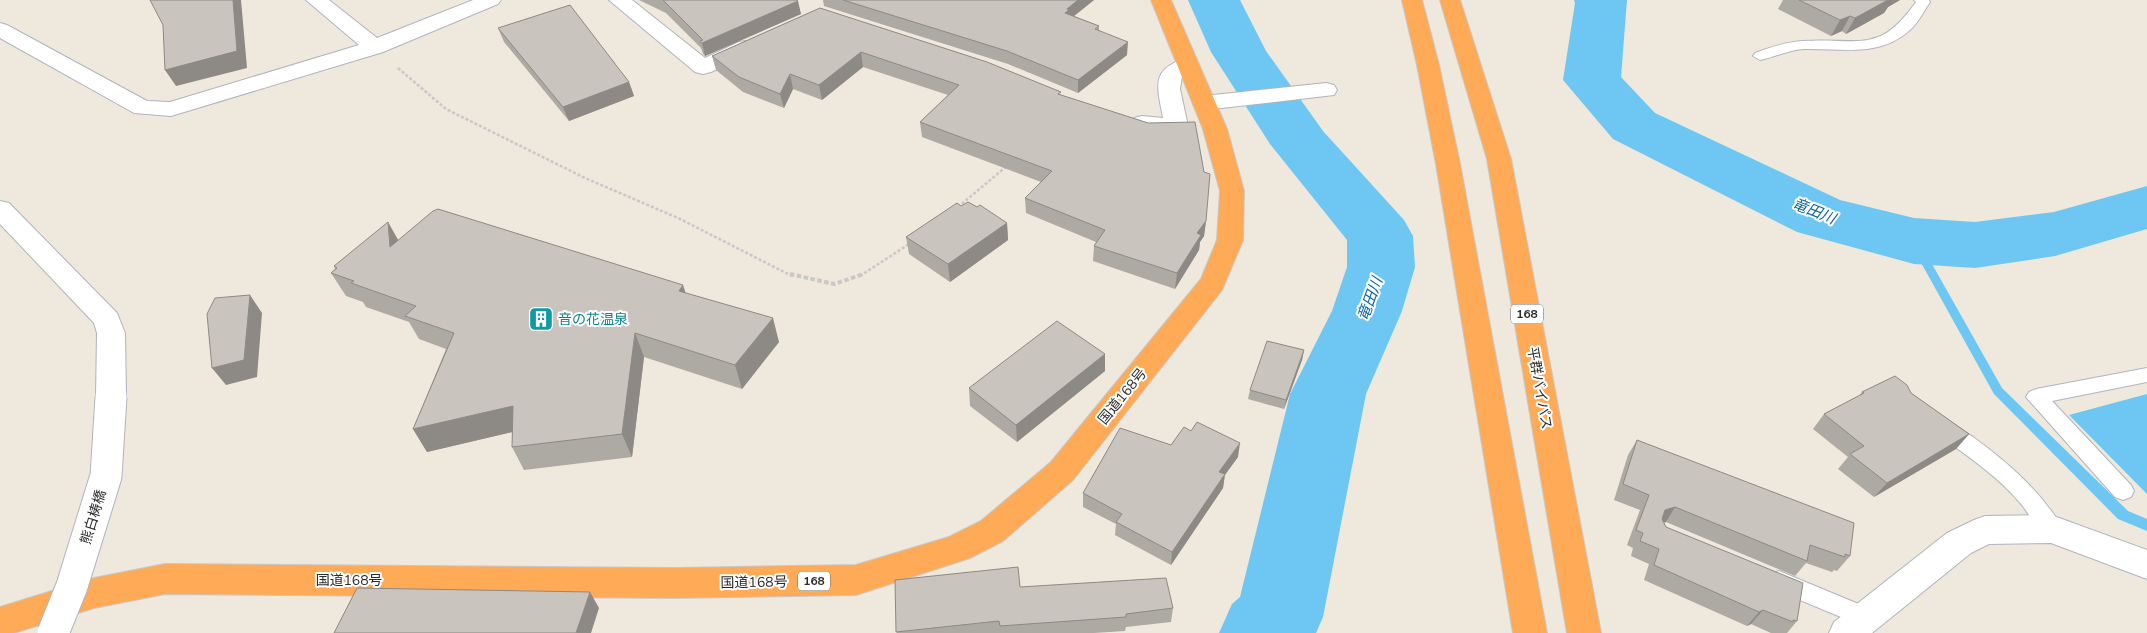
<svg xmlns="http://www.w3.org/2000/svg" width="2147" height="633" font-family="'Nunito Sans','Noto Sans JP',sans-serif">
<rect width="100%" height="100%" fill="#eee8dd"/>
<path fill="#6ec7f2" d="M2147,394V494L2069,415Z"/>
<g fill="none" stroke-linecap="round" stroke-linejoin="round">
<path fill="#6ec7f2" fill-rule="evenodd" d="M1914,237L1919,241L2002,388L2128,511L2147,519V531L2118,519L1994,394L1909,241Z"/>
<path fill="#6ec7f2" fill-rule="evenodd" d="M1188,0H1240L1266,51L1323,131L1404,220L1413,236L1415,267L1402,311L1366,394L1323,617L1316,633H1219L1232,604L1240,597L1290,394L1332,311L1347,267V240L1270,144L1211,52Z
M1574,0H1627L1621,77L1655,113L1840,200L1914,218L1975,222L2054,212L2147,186V229L2055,256L1975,268L1914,264L1797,232L1613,139L1563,80L1575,3Z"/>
<defs>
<path id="lane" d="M1914,0H1929L1930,2C1924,11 1918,23 1910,30C1879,58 1842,48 1804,49C1788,50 1775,57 1760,60L1753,56L1755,53C1771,47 1786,42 1803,41C1859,37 1878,56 1916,2Z
M2147,368V382L2052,401L2131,485L2134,491L2131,497L2123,500L2115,497L2026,397L2029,392L2036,389Z
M1943,419C1954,423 1963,431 1973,437C2007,462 2036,487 2059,522L2062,529L2059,536C2040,542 2032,517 2022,505C1998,476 1966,455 1936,433L1933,427L1936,421Z
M1779,571L1873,610L1877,617L1873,624L1865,627L1771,588L1768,581L1771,574Z"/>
<path id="street" d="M306,0H329L377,38L473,0H501L498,4L383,52L171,116L134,113L0,38V23L7,25L147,101L170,102L359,45Z
M609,0H632L705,58L739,42L747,41L755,42L758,47L755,52L711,72L703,74L695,72Z
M1188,58L1196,60L1199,65L1196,70L1182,76L1180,89L1188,126L1184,131L1176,133L1134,128L1130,123L1134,118L1142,116L1163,118C1157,86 1150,68 1188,58Z
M1326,83L1334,85L1337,90L1334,95L1204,110L1196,108L1193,103L1196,98L1204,96Z
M2051,515L2147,550V579L2051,543L1989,544L1971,553L1872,633H1829L1834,622L1947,533L1974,520L1985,516Z"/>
<path id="secondary" d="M0,201L9,203L117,313L125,333L126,397L121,405L111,408L101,405L96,397L97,333L94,323L0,224Z"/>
<path id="highway" d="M1151,0H1171L1227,129L1244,191L1243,240L1222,290L1073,480L1003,541L970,558L856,595L675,598L165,594L94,608L14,633H0V607L94,578L165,564L675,568L856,565L949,537L981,521L1051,462L1201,279L1217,240L1220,191L1203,129Z
M1402,0H1422L1439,65L1460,164L1547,633H1513L1436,164L1417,65Z
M1440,0H1460L1511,159L1601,633H1567L1487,159Z"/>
</defs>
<use href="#lane" stroke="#b1b3bf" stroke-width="2"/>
<use href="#street" stroke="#b1b3bf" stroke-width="2"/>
<use href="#secondary" stroke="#b1b3bf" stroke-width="2"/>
<use href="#highway" stroke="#c8c8c8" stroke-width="2"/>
<path stroke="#c8c8c8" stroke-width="2.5" stroke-dasharray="3 2" stroke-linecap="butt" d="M398,68L446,109L585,178L678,218L792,276
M958,207L1007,166
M860,276L909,244"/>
<path stroke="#c8c8c8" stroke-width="4" stroke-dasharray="4.5 2.5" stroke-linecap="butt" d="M790,274L834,284L864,274"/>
<use href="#lane" fill="#fff" fill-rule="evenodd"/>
<use href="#street" fill="#fff" fill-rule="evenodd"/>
<use href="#secondary" fill="#fff" fill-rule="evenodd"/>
<use href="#highway" fill="#ffaa57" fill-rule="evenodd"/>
<defs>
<path id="secondary-bridge" d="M53,633L72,586L106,476L111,397"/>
</defs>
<use href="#secondary-bridge" stroke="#b1b3bf" stroke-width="33" stroke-linecap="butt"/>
<use href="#secondary-bridge" stroke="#fff" stroke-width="31"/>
</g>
<path fill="#ada9a3" d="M639,0H796L801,14L705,56L703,54L701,48L666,13Z
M823,0H1094L1074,16L1099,26V30L1127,55L1078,93L1008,64L824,6Z
M1783,0H1900L1888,7L1884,13L1846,34L1842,31L1831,36L1778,9Z
M820,8L1061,95L1206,221L1204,236L1200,242L1199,250L1175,289L1093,261L1094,246L1096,242L1026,213L1025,198L1041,182L922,137L920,122L948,95L863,67L822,100L793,89L784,108L743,92L716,70L712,56Z
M498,28L629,82L634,96L569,121L504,42Z
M961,206L977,207L1007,223L1008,240L950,282L909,254L906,237Z
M398,240L686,293L779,342L742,389L644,357L632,457L524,470L512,447V432L427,452L413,429L446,349L419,339L409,322L366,307L363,302L346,296L331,273L335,269L334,266Z
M1304,350L1302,360L1284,409L1248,399L1250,390Z
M1105,371L1017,442L970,406L969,388Z
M1862,392L1911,393L1969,434L1956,449L1874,497L1838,469L1848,457L1813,429L1824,414L1859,396Z
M1637,440L1850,556L1837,571L1834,570L1832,572L1806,563L1795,576L1666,522L1664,523L1666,527L1797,621L1787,633H1771L1751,624L1747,626L1644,580L1649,564L1631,556L1633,548L1627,545L1640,510L1614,500L1628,455Z
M1238,457L1225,474L1223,488L1171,565L1115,535L1116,524L1083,507V493Z
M895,580L1020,587L1173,608L1171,622L1126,627L1125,631L1094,633H897Z"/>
<path fill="#8d8984" d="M233,0H241L247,68L176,86L165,70Z
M1078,0H1094L1069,20L1065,13L1067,9Z
M1887,0H1900L1888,7L1884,13L1846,34L1855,18Z
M798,1L801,14L705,56L702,43Z
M1850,16L1842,31L1831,36L1840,20Z
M1128,42L1127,55L1078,93V80Z
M861,52L863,67L822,100L819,85Z
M790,74L793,89L784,108L780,94Z
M629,82L634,96L569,121L563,107Z
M1206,221L1204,236L1200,242L1199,250L1175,289L1177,273L1197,233Z
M388,222L401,245L390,247Z
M1007,223L1008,240L950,282L948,264Z
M683,285L691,309L679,291Z
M250,295L262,313L257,377L226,385L212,368Z
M773,318L779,342L742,389L735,365Z
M635,333L644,357L632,457L622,434Z
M1304,350L1302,360L1284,409L1286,400Z
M1105,354V371L1017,442L1016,425Z
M513,406L525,429L427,452L413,429Z
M1969,434L1956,449L1874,497L1887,483Z
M1240,443L1238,457L1217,486L1219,472Z
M1225,474L1223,488L1171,565L1172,552Z
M1675,507L1666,522L1655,525L1665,510Z
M590,592L599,608L591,633H576Z
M1763,610L1751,624L1747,626L1759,612Z"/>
<path fill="#c9c4bd" stroke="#8d8984" d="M150,0H233L237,51L165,70L163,25Z
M663,0H796L798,1L702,43L700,41L703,40Z
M843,0H1078L1067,9L1069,10L1065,13L1099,26L1095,29L1128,42L1078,80L1007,51Z
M1799,0H1888L1855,18L1850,16L1840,20Z
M570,5L629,82L563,107L498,28Z
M820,8L987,62L1061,92L1058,94L1148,123L1195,122L1204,172L1210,174L1206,221L1197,233L1201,235L1177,273L1094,246L1105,230L1025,198L1052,171L920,122L959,85L861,52L819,85L790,74L780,94L739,77L712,56Z
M968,202L977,207L980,205L1007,223L948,264L906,237L957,203L961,206Z
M438,209L683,285L679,291L773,318L735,365L635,333L622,434L512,447L513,406L413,429L454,333L405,316L416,306L351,283L354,281L331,273L337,268L334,266L388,222L390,247L433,211Z
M250,295L244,360L212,368L207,314L215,298Z
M1057,321L1105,354L1016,425L969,388Z
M1267,341L1304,350L1286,400L1250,390Z
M1895,376L1907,385L1911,393L1969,434L1887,483L1850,454L1864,446L1824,414L1864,393L1862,392Z
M1197,422L1240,443L1219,472L1225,474L1172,552L1116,522L1122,514L1083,493L1120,428L1171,445L1184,427L1191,431Z
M1637,440L1854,523L1850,556L1845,554V557L1810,545L1807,561L1675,507L1665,510L1662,519L1666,527L1803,583L1797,621L1793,620V622L1763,610L1759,612L1654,565L1659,549L1640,541L1643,533L1636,530L1649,495L1623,484Z
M1018,567L1020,587L1166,578L1173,608L1126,614V617L1000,626L999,621L896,632L895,580Z
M357,588L590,592L576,633H334Z"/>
<defs>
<symbol id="building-square" viewBox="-11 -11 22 22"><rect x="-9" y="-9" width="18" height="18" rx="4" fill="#0f9aa8" stroke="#fff"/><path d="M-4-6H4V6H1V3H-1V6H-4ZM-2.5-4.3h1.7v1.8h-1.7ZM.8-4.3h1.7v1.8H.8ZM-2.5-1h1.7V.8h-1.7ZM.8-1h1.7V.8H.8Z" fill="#fff"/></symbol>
</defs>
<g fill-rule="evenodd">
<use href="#building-square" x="527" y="305" width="28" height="28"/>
</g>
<g text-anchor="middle" stroke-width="4" stroke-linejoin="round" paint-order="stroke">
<g fill="#fff" stroke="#6b6b6b" stroke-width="1">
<rect x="1511" y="304.5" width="32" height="19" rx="4"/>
<rect x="798" y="571.5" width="32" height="19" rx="4"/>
</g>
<g font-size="12" font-weight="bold" fill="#2b2b2b">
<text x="1527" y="318">168</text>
<text x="814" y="585">168</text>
</g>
<g font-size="14" fill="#0d838f" stroke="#fff" text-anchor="start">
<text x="558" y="324">音の花温泉</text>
</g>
<g font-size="14" fill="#2b2b2b" stroke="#fff">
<text transform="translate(1540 388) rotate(80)" y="5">平群バイパス</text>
<text transform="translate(1122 396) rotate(-51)" y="5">国道168号</text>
<text transform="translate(93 517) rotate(-73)" y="5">熊白梼橋</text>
<text x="349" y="585">国道168号</text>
<text transform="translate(754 582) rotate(-1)" y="5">国道168号</text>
</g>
<g font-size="15" font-style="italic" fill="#0a64a1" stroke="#fff">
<text transform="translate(1814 211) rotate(22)" y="5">竜田川</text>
<text transform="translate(1370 299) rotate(-70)" y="5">竜田川</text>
</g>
</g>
</svg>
